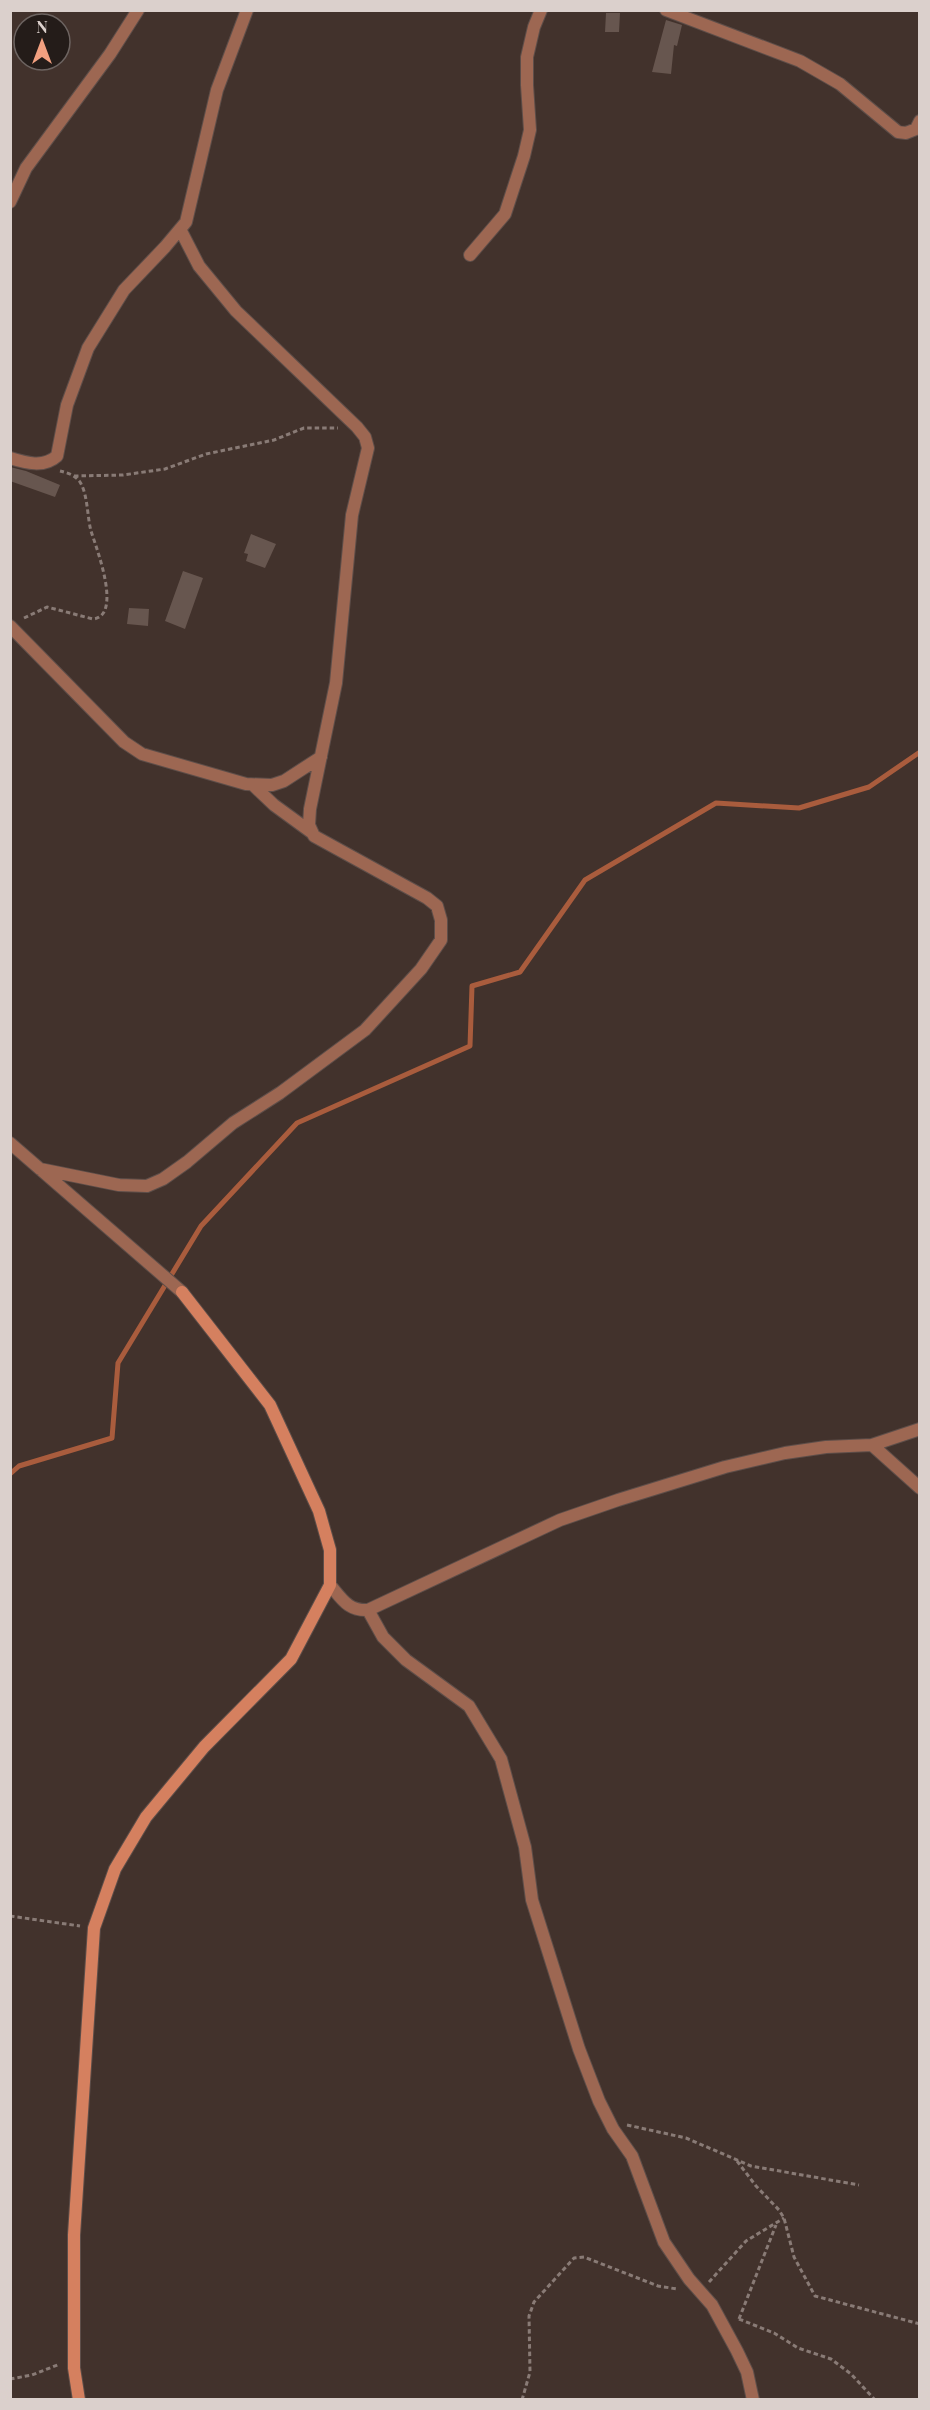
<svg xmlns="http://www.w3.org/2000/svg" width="930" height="2410" font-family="'Playfair Display',serif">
<rect width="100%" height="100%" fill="#42322c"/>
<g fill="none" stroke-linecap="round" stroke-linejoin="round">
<path stroke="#a95c3d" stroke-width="5" d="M10,1474L19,1466L112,1438L118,1363L201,1226L297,1123L470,1046L472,986L520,972L585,880L716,803L799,808L869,787L920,752"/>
</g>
<path fill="#67564f" d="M606,13H620L619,32H605Z
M666,20L682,25L677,46L674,45L671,74L652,72Z
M10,467L26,471L60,485L55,497L10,481Z
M251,534L276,544L265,568L246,561L248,554L244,553Z
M183,571L203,578L185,629L165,621Z
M129,608L149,609L148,626L127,624Z"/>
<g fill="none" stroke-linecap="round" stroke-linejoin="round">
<defs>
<path id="street" d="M666,10L800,61L840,84L898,132L906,133L916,129L920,121
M10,202L26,168L110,54L138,10
M470,255L505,214L524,156L530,130L527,85V57L534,27L541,10
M10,458C26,463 44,468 57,456L67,405L88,348L124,290L165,247L186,222L217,90L247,10
M10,626L124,742L142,754L246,784L272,785L284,781L321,757
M253,785L274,805L311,832
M10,1143L182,1292
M40,1169L119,1185L147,1186L163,1179L187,1162L233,1123L280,1093L365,1030L421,969L441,940V920L437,906L427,898L314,836L309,825L310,809L336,683L352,515L368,448L365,437L357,427L236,311L199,266L180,229
M872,1445L920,1488
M330,1585C342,1599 348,1611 368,1610L383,1637L406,1660L469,1706L501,1759L525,1847L532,1900L579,2049L599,2101L613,2129L632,2156L664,2242L689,2279L712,2305L737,2351L747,2372L753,2400
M368,1610L560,1520L618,1500L725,1467L785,1453L826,1447L872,1445L920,1429"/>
<path id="secondary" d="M79,2400L74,2368V2235L94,1928L115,1869L146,1817L204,1747L291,1659L330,1585V1550L319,1511L270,1405L182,1292"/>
</defs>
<use href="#street" stroke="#5e4e49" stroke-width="14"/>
<use href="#secondary" stroke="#5e4e49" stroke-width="14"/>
<path stroke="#897b76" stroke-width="3" stroke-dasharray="4.5 3" stroke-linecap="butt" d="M74,476L123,475L165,469L206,454L274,440L304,428H338
M24,618L47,607L93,619C123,616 96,547 91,531C87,516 88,495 80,482C75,475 68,473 60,471
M10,1916L80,1926
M627,2125L686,2138L751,2166L859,2185
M737,2161L756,2186L779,2210L784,2218L794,2257L815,2296L920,2324
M709,2282L746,2241L784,2218
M739,2319L774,2333L798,2348L831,2359L851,2374L875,2400
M739,2319L776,2225
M10,2379L32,2375L60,2364
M522,2400L530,2372L529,2316L534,2302L574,2258L584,2257L658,2286L677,2289"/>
<use href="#street" stroke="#9d6752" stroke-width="12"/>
<use href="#secondary" stroke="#d5805f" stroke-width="12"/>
</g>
<rect width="930" height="2410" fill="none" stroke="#dbd0cc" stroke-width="24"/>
<g transform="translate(42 42)"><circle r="28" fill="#241c19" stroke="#6d6461" stroke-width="1.5"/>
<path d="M0-4.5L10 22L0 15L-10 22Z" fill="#f2a080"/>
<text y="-9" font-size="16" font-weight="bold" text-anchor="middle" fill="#dbd0cc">N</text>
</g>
</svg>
